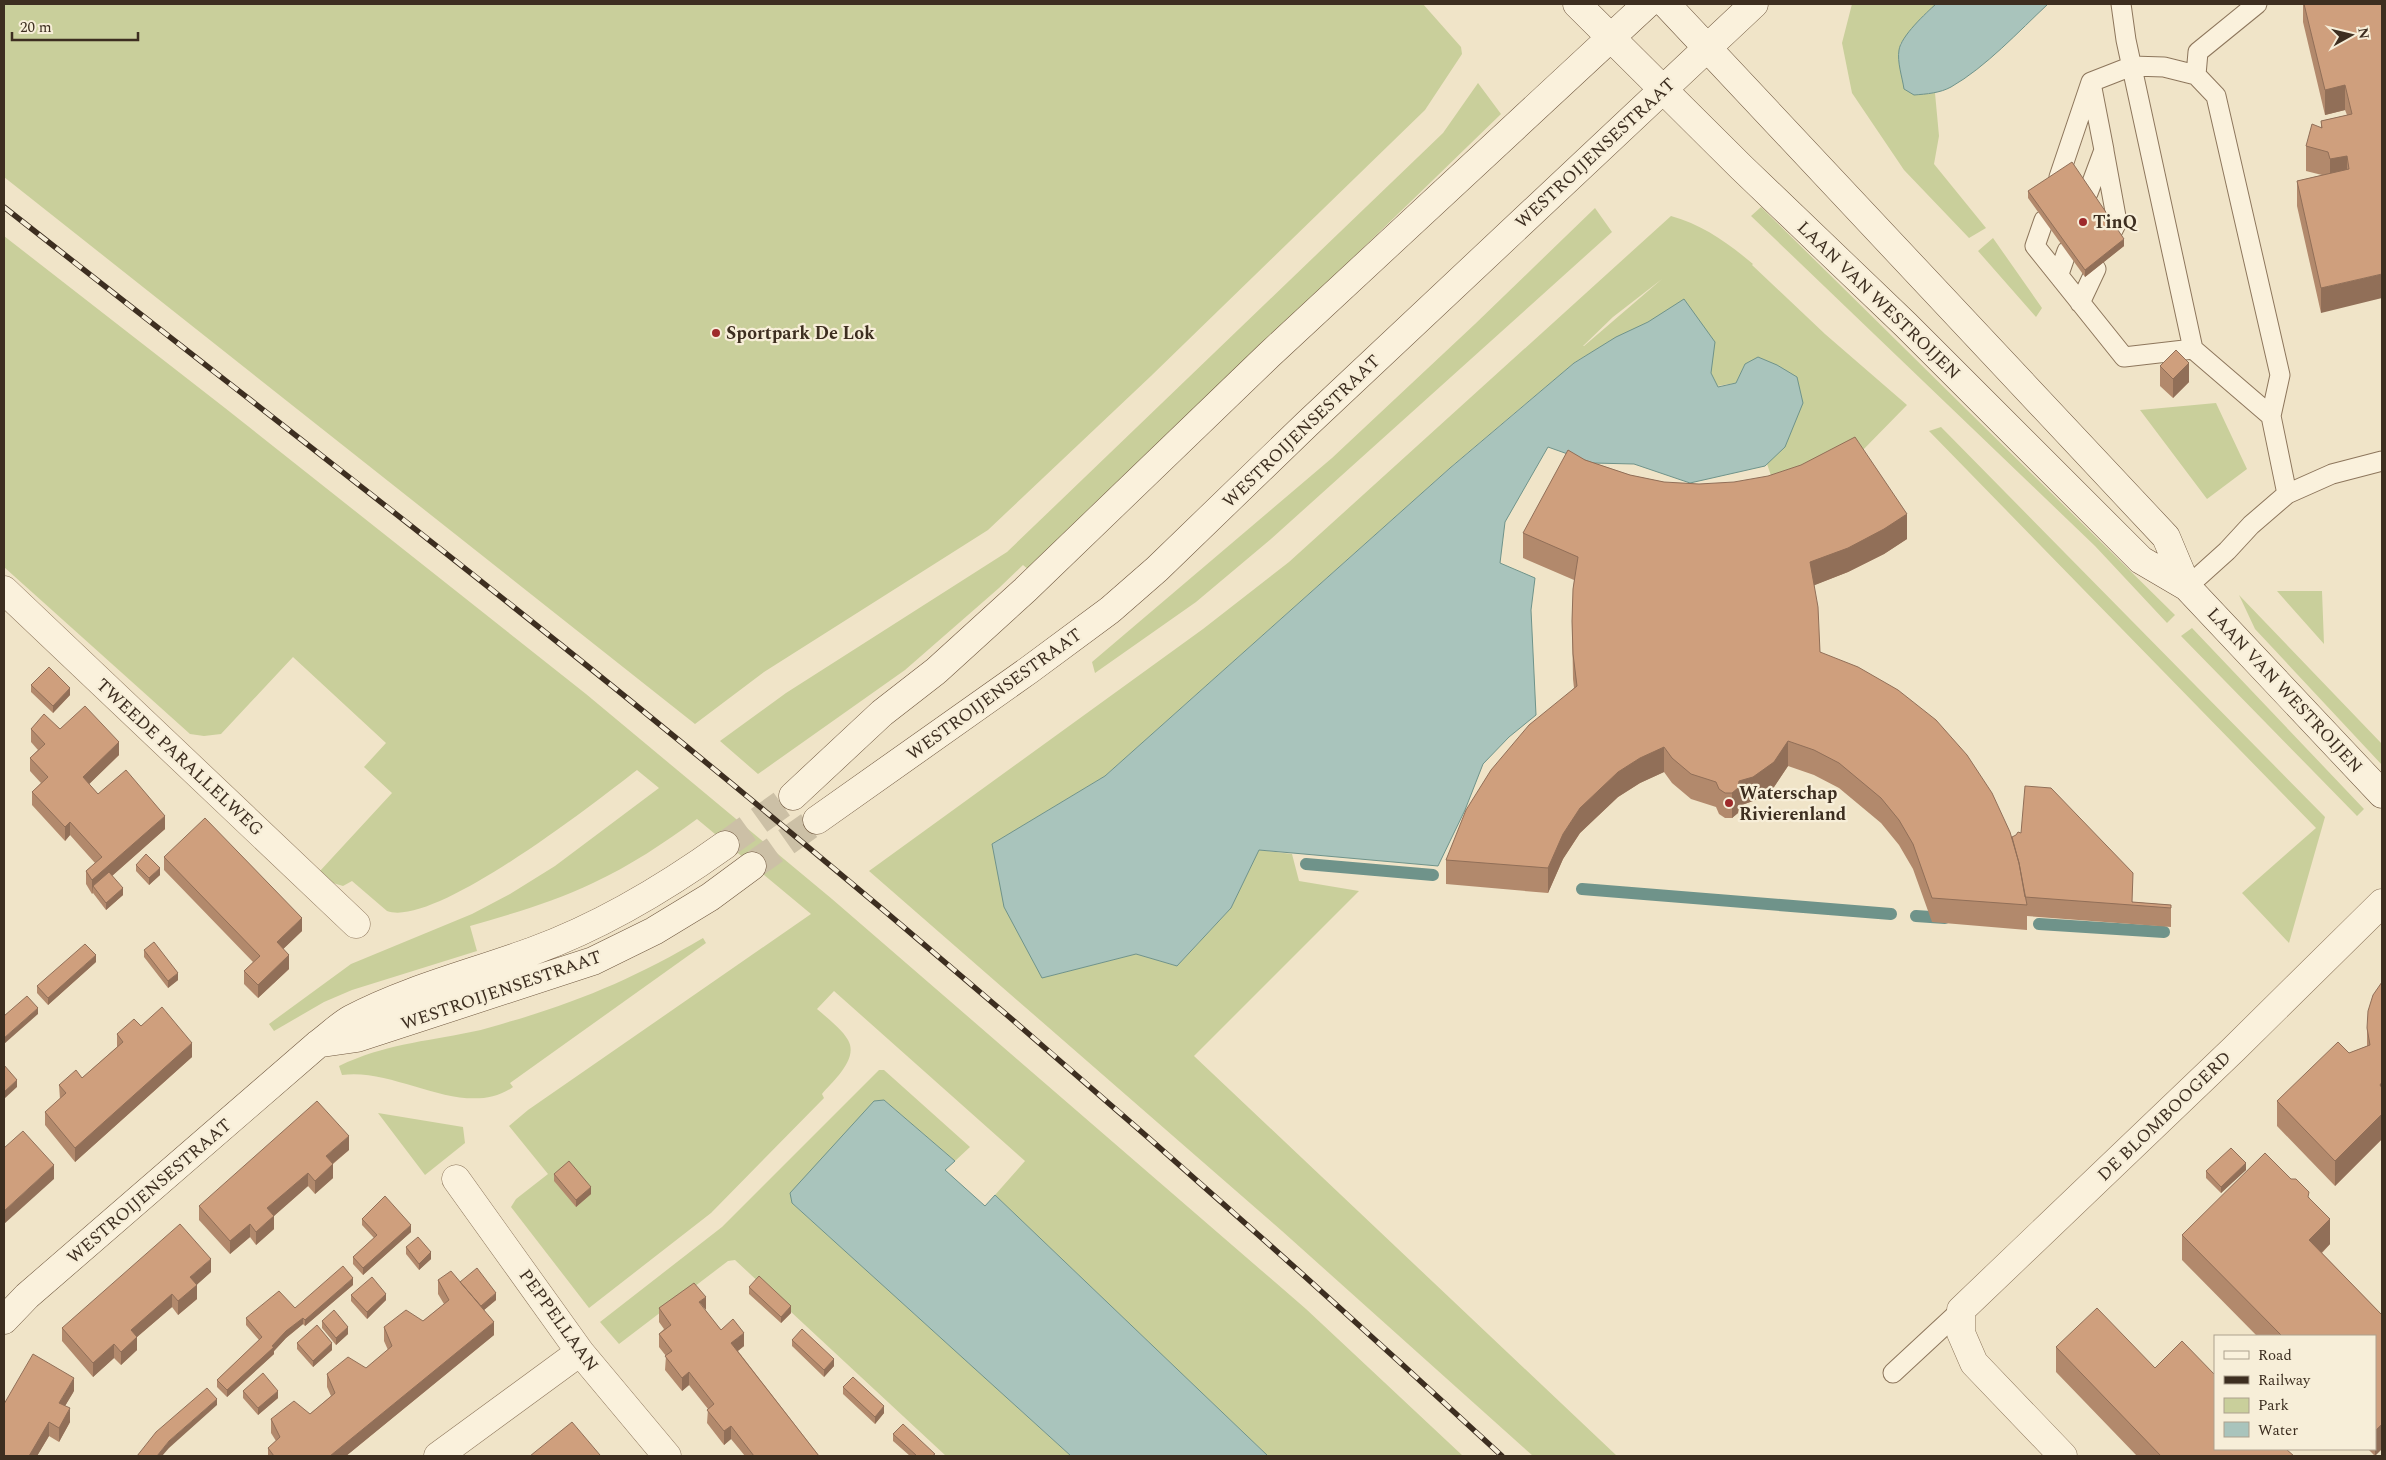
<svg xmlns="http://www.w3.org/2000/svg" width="2386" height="1460" font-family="Spectral,serif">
<rect width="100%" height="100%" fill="#f0e4c8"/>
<path fill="#c9cf9b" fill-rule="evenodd" d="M4,4H1423L1461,47L1462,54L1425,110L1151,376L988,530L764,672L695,724L4,177Z
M1852,4H1936L1922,17L1900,44L1914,95L1935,93L1939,136L1934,164L1986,228L1969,238L1904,170L1852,93L1842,43Z
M1478,83L1501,114L1030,571L1023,565L999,588L905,670L758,774L720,741L786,693L1007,552L1443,133Z
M1761,207L2175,615L2167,623L2095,546L1751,216Z
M1595,208L1612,232L1271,539L1196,602L1095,673L1092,662L1332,458L1475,324Z
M1671,216C1703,225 1728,243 1753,264L1752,265L1825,334L1907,405L1859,454L1776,490L1767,464L1785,445L1801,399L1796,377L1777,365L1745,364L1736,383L1717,386L1711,373L1648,322L1612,340L1575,362L1453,465L1105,776L992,844L1042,978L1136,954L1177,966L1231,908L1259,850L1292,854L1299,881L1359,891L1194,1056L1617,1456H1533L1282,1231L869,871L1203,629L1289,562ZM1662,279L1584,346H1583L1613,317Z
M4,236L225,408L586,694L832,899L1306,1309L1463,1456H1268L995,1195L1025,1161L834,991L817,1009C827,1018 842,1029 848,1040C859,1059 833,1081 822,1094L824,1098L711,1213L589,1308L511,1207L516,1199L548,1174L509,1126L528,1110L811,914L697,819C664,843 630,866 593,883C554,902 511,914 470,926L477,951L352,990L324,1002L274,1031L269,1024L351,964L472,914L510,894L555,866L659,788L637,770C597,801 434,929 387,911L352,881L343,886L333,883L320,871L392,793L364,767L386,743L293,657L221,734L204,736L190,734L4,567Z
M1993,238L2042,308L2036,317L1978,251Z
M2216,403L2247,469L2207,499L2140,410Z
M1941,427L2325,817L2289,943L2242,893L2316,828L1929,431Z
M2277,591H2322L2324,644Z
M2239,595L2382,744V765L2255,629Z
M2192,628L2364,809L2357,816L2181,636Z
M703,938L706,943L510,1083L513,1087C464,1121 397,1067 342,1075L339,1066C385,1044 423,1042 471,1032C487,1029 503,1023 519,1019C588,998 640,975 703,938Z
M879,1070H884L970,1147L955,1161L884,1100L792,1203L1071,1456H946L735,1260L728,1261L619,1344L600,1322L722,1227Z
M378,1113L463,1127L465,1143L425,1175Z"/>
<path fill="#a9c4bc" stroke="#6f938a" d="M1936,4H2048C2019,31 1986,67 1951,87C1940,93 1927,94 1914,95L1904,89C1902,76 1897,62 1899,50C1901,36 1926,13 1936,4Z
M1684,299L1715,342L1711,373L1718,387L1736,383L1745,364L1758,357L1777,365L1797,377L1803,403L1785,447L1765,466L1690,483L1634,464L1593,463L1548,447L1505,522L1500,563L1535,578L1531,610L1536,715L1509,737L1483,764L1465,810L1438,866L1259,850L1231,908L1177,966L1136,954L1042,978L1004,907L992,844L1105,776L1450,468L1574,363L1616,337L1648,322Z
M884,1100L955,1161L945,1170L985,1206L995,1195L1268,1456H1071L792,1203L790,1193L874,1101Z"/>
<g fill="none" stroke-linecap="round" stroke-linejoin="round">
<path stroke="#6f938a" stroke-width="12" d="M1306,864L1433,875
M1582,889L1891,914
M1916,916L1945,918
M2039,924L2164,932"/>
<path stroke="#ccc0a6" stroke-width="28" stroke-dasharray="28 14" stroke-linecap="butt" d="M725,845L793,796
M752,866L817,820"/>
<defs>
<path id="lane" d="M2121,4L2126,40L2193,349L2271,416
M2196,75L2198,52L2257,4
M2104,151L2117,222L2113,230
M2059,177L2091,82L2132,66L2164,67L2196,75L2216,96L2280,375L2271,416L2287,494
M2088,193L2104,150L2091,83
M2044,220L2035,246L2124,357L2193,349
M2059,274L2067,251
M2080,303L2096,269
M2187,587L2227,551L2251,525L2287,494L2332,474L2382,461
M1893,1373L1961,1310"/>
<path id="street" d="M4,590L356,924
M456,1179L580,1352L667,1456
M438,1456L580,1352
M2063,1456L1974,1363L1961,1333V1310L2234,1049L2382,903"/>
<path id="secondary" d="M1577,4L1741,167L1906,325L2141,560L2187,587L2382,794
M1666,4L2166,537L2187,587
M793,796L882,713L936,671L1025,590L1269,355L1647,4
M817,820L1029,670L1110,610L1157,569L1307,424L1754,4
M322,1043L357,1038L593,961L654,931L710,897L752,866
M4,1320L27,1296L318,1044C329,1036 340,1025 351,1019C408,989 473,973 533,951C602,926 665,888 725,845"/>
</defs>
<use href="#lane" stroke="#8d765c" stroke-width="21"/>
<use href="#street" stroke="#8d765c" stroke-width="29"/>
<use href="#secondary" stroke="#6f573f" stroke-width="29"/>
<use href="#lane" stroke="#faf1dc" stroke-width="19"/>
<use href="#street" stroke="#faf1dc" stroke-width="28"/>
<use href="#secondary" stroke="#faf1dc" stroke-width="28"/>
<defs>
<path id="rail" d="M4,207C217,375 433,540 643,711C937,950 1224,1199 1502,1456"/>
</defs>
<use href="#rail" stroke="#3d2e20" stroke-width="5.5"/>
<use href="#rail" stroke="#f7eed8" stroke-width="4" stroke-dasharray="11" stroke-linecap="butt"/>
</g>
<path fill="#b2896c" d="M2303,4H2382L2321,313L2297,206V181L2322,175L2306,171V146L2321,127V121L2347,115L2345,110L2325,115L2303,22Z
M2028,191L2124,246L2085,277L2028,198Z
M2160,366L2189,382L2173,398L2160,386Z
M1585,460L1630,475L1664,482L1907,539L1884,554L1848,572L1814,585L1820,652L2012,837L2133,902L2171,905V927L2027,916V930L1932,922L1913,869L1899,845L1881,823L1839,788L1814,775L1788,766L1774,787L1753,801L1739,806L1738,813L1732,818H1725L1719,814L1716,807L1691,799L1672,783L1664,772L1640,783L1618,797L1580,833L1563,859L1548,893L1446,884V860L1574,688L1573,679L1572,621L1574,580L1523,558V533Z
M31,685L70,695L53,713L31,692Z
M31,729H60L119,755L89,784L98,794L165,829L112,876L123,895L106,910L93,893L92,894L86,884V871L95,863L70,835L65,841L32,805V792L41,783L30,771V758L38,750L31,742Z
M164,857L302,931L283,949L289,969L258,998L244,984V971L253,962L164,870Z
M136,865L160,875L149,885L136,871Z
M144,950L178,980L168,988L144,957Z
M96,962L48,1005L37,993V986Z
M2382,982V1139L2335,1186L2277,1126V1101L2349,1053L2367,1046V1028Z
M141,1026L192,1057L75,1162L45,1125V1112L60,1099L59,1085L82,1078L117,1047V1034Z
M349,1150L333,1164V1178L315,1194L308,1186L274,1216V1229L256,1245L250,1237L230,1254L199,1220V1206Z
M2246,1170L2221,1193L2206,1178V1171Z
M554,1174L591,1194L576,1207L554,1181Z
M2309,1197L2330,1244L2322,1253L2382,1315L2375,1456L2368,1449H2375V1336H2257L2182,1260V1235Z
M362,1219L411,1232L363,1275L353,1264V1257L374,1238L362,1225Z
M406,1247L431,1259L419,1270L406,1254Z
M211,1272L196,1285L197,1299L178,1315L172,1307L137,1337V1350L121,1365L114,1358L93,1377L62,1341V1328Z
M438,1280L460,1282L496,1300L484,1310L494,1335L346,1456H268V1448L276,1441L271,1433V1419L310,1414L331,1396L327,1387V1374L366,1368L388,1350L384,1341V1327L423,1321L444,1304L438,1294Z
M353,1285L305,1326L303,1324L286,1338L274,1351V1354L227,1397L217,1387V1380L259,1340L246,1325V1318L295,1308Z
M749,1287L791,1313L781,1323L749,1294Z
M351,1295L386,1300L367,1319L351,1301Z
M659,1308L705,1310L721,1330L744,1346L738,1351L819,1456H745L731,1439L724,1445L707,1423L708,1409L689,1385L682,1391L665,1370L666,1356L659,1347V1334L664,1329L659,1322Z
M322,1321L348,1334L336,1345L322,1328Z
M792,1340L834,1366L824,1377L792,1346Z
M297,1343L332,1350L313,1367L297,1349Z
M2056,1347L2294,1456H2137L2056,1372Z
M843,1387L884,1413L875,1424L843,1394Z
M74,1391L65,1406L70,1422L59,1442L49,1436L37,1456H4Z
M243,1391L278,1398L258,1415L243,1398Z
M893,1434L935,1456H910L893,1441Z"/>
<path fill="#916f58" d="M2345,85V110L2325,115V90Z
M2347,156V181L2330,184V159Z
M2124,239V246L2085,277V270Z
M2382,274V298L2321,313V288Z
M2189,363V382L2173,398V379Z
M1907,514V539L1884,554L1848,572L1810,587V562Z
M70,688V695L53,713V706Z
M1788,741V766L1774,787L1753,801L1739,806L1738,813L1732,818V793L1739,781Z
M119,742V755L83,790V777Z
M1664,747V772L1640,783L1618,797L1580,833L1563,859L1548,893V868L1563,834L1580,808L1618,772L1640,758Z
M165,816V829L96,890L93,886L92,894V880Z
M70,822V835L65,841V827Z
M160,868V875L149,885V878Z
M123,888V895L106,910V903Z
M302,918V931L277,955V942Z
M96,955V962L48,1005V998Z
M289,955V969L258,998V985Z
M178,973V980L168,988V981Z
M38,1008V1014L4,1044V1038Z
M192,1043V1057L75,1162V1148Z
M17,1080V1087L4,1099V1092Z
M2382,1114V1139L2335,1186V1161Z
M349,1136V1150L326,1169V1156Z
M2246,1163V1170L2221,1193V1187Z
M333,1164V1178L315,1194V1181Z
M54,1165V1179L4,1224V1211Z
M308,1173V1186L267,1222V1208Z
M591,1187V1194L576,1207V1200Z
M274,1216V1229L256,1245V1232Z
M2330,1219V1244L2309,1265V1240Z
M250,1224V1237L230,1254V1241Z
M411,1225V1232L363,1275V1268Z
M431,1252V1259L419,1270V1264Z
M211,1259V1272L190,1291V1277Z
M353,1278V1285L305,1326V1320Z
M197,1285V1299L178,1315V1301Z
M496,1293V1300L478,1315V1309Z
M172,1294V1307L137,1337V1350L121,1365V1352L131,1330Z
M386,1294V1300L367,1319V1312Z
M706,1297V1310L699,1302Z
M791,1306V1313L781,1323V1317Z
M303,1318V1324L286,1338L274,1351V1354L227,1397V1390L286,1331Z
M494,1322V1335L346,1456H330Z
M348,1327V1334L336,1345V1338Z
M744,1333V1346L731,1356V1343Z
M332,1343V1350L313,1367V1361Z
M114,1344V1358L93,1377V1363Z
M834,1359V1366L824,1377V1370Z
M689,1372V1385L682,1391V1378Z
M74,1378V1391L59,1416V1403Z
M278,1391V1398L258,1415V1408Z
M217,1399V1405L169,1448L162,1456H157L169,1441Z
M884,1406V1413L875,1424V1417Z
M70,1408V1422L59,1442V1428Z
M49,1422V1436L37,1456H29Z
M2382,1424V1449L2375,1456V1431Z
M731,1426V1439L724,1445V1431Z"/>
<path fill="#cf9f7d" stroke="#916f58" d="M2304,4H2382V274L2321,288L2297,181L2349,169L2347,156L2330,159L2328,152L2306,146L2312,124L2322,128L2321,121L2352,114L2345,85L2325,90Z
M2072,162L2124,239L2085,270L2028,191Z
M2176,350L2189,363L2173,379L2160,366Z
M1855,437L1907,514L1884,529L1848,548L1810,562L1818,607L1820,652L1858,667L1898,690L1936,720L1967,755L1992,793L2010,832L2019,863L2027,905L1932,898L1913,844L1899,820L1881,798L1839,763L1814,750L1788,741L1774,762L1753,777L1739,781L1738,788L1732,793H1725L1719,789L1716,782L1691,774L1672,758L1664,747L1640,758L1618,772L1580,808L1563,834L1548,868L1446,860L1466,810L1491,770L1529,725L1577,686L1573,654L1572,621L1573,589L1578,557L1523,533L1568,450L1585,460L1630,475L1664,482L1699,484L1734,482L1768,476L1801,465Z
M49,667L70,688L53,706L31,685Z
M85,706L119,742L83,777L98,794L126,770L165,816L92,880L86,871L102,857L70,822L65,827L32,792L48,777L30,758L45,744L31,729L44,714L60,729Z
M2025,786L2051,788L2133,873L2132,902L2171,905V908L2025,897L2019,863L2012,837L2016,835L2018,832L2021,833Z
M205,818L302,918L277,942L289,955L258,985L244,971L260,956L164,857Z
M146,854L160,868L149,878L136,865Z
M109,872L123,888L106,903L93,886Z
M154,942L178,973L168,981L144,950Z
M85,944L96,955L48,998L37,986Z
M2382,982V1082L2380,1085L2382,1088V1114L2335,1161L2277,1101L2338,1042L2349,1053L2370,1045L2367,1028L2368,1011L2373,995Z
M27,996L38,1008L4,1038V1016Z
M162,1007L192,1043L75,1148L45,1112L66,1093L59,1085L76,1070L82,1078L123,1042L117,1034L134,1019L141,1026Z
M4,1065L17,1080L4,1092Z
M317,1101L349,1136L326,1156L333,1164L315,1181L308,1173L267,1208L274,1216L267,1222L256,1232L250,1224L230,1241L199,1206Z
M23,1131L54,1165L4,1211V1148Z
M2231,1148L2246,1163L2221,1187L2206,1171Z
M2265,1153L2291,1179H2296L2309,1192L2308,1197L2330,1219L2309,1240L2382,1315V1424L2375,1431V1336H2282L2182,1235Z
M569,1161L591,1187L576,1200L554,1174Z
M385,1196L411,1225L363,1268L353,1257L377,1235L362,1219Z
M180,1224L211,1259L190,1277L197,1285L178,1301L172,1294L131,1330L137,1337L121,1352L114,1344L93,1363L62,1328Z
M418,1237L431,1252L419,1264L406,1247Z
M343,1266L353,1278L305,1320L303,1318L286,1331L272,1346L274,1347L227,1390L217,1380L262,1337L246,1318L279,1291L295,1308Z
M477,1268L496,1293L481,1306L460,1282Z
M451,1271L494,1322L330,1456H274L268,1448L280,1437L271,1419L294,1401L310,1414L335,1393L327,1374L348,1357L366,1368L392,1346L384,1327L406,1310L423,1321L449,1300L438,1280Z
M759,1276L791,1306L781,1317L749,1287Z
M372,1277L386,1294L367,1312L351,1295Z
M694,1283L706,1297L699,1302L721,1330L733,1319L744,1333L731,1343L819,1456H754L731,1426L724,1431L707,1410L714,1404L689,1372L682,1378L665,1356L672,1351L659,1334L671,1325L659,1308Z
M2097,1308L2155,1368L2182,1341L2215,1375V1449H2286L2294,1456H2161L2056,1347Z
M334,1310L348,1327L336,1338L322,1321Z
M317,1325L332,1343L313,1361L297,1343Z
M802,1329L834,1359L824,1370L792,1340Z
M33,1354L74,1378L59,1403L70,1408L59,1428L49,1422L29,1456H4V1404Z
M263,1373L278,1391L258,1408L243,1391Z
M853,1377L884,1406L875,1417L843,1387Z
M207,1388L217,1399L169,1441L157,1456H137L156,1432Z
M572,1422L600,1455L598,1456H530Z
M903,1424L935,1454L932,1456H917L893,1434Z"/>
<g fill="#9e2a2b" stroke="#f7eed8" stroke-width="2">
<circle cx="2083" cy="222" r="5"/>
<circle cx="716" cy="333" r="5"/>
<circle cx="1729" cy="803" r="5"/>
</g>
<g text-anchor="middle" stroke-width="4.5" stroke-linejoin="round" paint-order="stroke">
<g font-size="18" fill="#3d2e20" stroke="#f7eed8">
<text transform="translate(1595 153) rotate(-43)" y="6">WESTROIJENSESTRAAT</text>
<text transform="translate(1879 300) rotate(44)" y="6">LAAN VAN WESTROIJEN</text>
<text transform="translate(1301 431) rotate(-44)" y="6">WESTROIJENSESTRAAT</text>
<text transform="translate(2285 690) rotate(47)" y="6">LAAN VAN WESTROIJEN</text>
<text transform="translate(994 694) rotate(-36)" y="6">WESTROIJENSESTRAAT</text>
<text transform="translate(180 757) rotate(43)" y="6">TWEEDE PARALLELWEG</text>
<text transform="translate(501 990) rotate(-19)" y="6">WESTROIJENSESTRAAT</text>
<text transform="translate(2164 1116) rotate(-44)" y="6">DE BLOMBOOGERD</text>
<text transform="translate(149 1191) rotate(-41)" y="6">WESTROIJENSESTRAAT</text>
<text transform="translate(559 1320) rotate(54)" y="6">PEPPELLAAN</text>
</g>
<g font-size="18" font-weight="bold" fill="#3d2e20" stroke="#f7eed8" text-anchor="start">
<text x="2093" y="228">TinQ</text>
<text x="726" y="339">Sportpark De Lok</text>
<text x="1739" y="799">Waterschap<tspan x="1739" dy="21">Rivierenland</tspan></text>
</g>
</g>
<rect width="2386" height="1460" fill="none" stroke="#3d2e20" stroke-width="10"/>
<rect x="2214" y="1335" width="162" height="115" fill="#f7eed8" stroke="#ada18e"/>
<rect x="2224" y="1351" width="25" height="8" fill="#faf1dc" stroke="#ada18e"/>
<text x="2258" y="1360" font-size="15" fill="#3d2e20">Road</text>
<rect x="2224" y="1376" width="25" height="8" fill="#3d2e20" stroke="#ada18e"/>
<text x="2258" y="1385" font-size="15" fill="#3d2e20">Railway</text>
<rect x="2224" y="1398" width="25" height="15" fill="#c9cf9b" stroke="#ada18e"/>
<text x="2258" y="1410" font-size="15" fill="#3d2e20">Park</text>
<rect x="2224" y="1422" width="25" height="15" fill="#a9c4bc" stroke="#ada18e"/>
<text x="2258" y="1435" font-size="15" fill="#3d2e20">Water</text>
<g transform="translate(2351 35) rotate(82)" stroke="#f7eed8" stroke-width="4" paint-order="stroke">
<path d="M0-4L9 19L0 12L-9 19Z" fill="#3d2e20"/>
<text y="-8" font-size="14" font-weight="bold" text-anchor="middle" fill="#3d2e20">N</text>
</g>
<path d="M12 32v8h126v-8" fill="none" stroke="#3d2e20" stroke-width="2.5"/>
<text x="20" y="32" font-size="15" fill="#3d2e20" stroke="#f7eed8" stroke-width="4" paint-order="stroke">20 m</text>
</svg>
